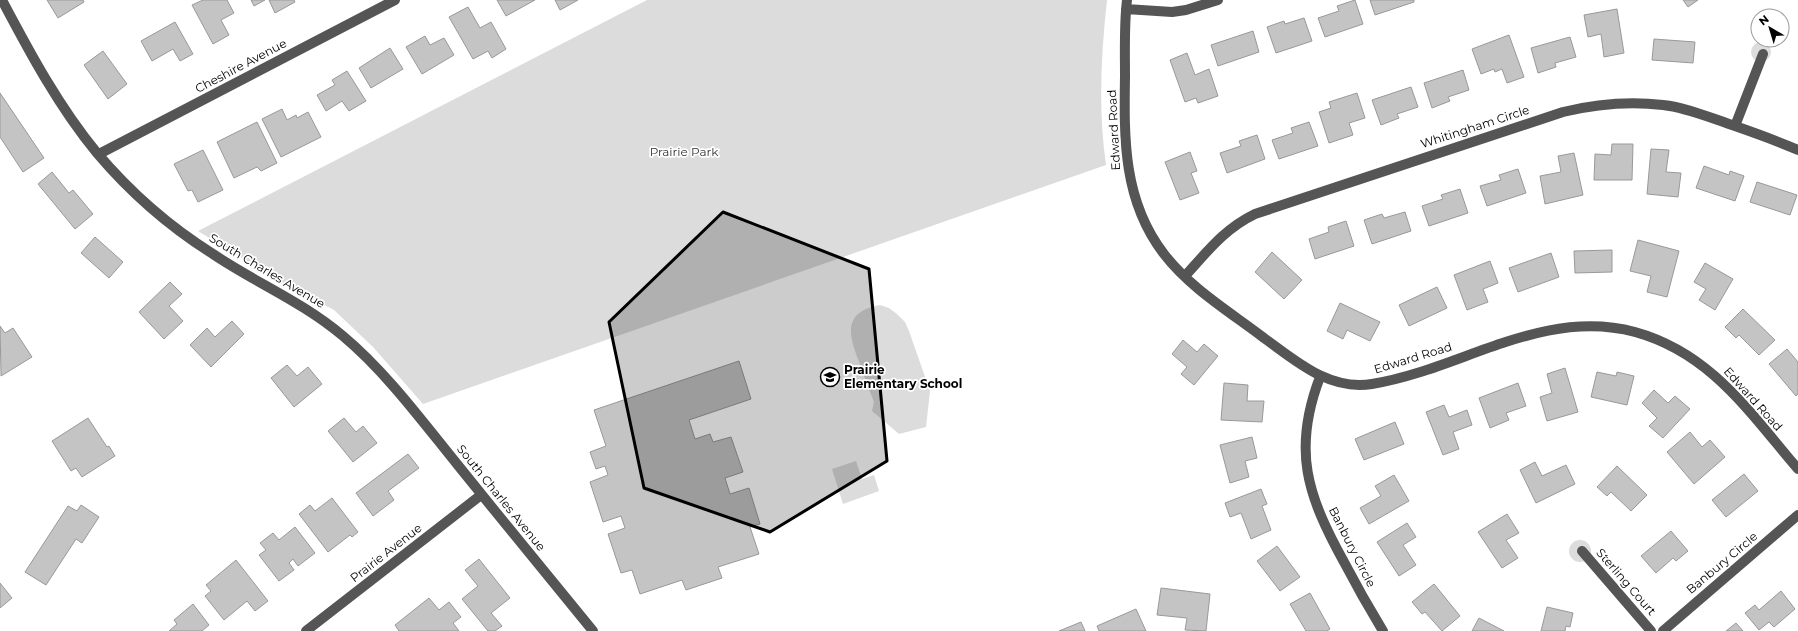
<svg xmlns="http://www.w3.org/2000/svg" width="1798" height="631" font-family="Montserrat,sans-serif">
<rect width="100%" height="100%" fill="#fff"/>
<path fill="#dcdcdc" d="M647,0H1107C1101,55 1098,110 1106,165L423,404L373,347L334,310L288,286L198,231Z
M1751 52a10 10 0 1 1 20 0a10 10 0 1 1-20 0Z
M880,305L889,308L897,314L905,322L909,331L930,391L926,427L899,434L872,411L874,402C869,389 864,377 860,364C849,337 841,312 880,305Z
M856,461L862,479L874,475L879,491L843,504L832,469Z
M1569 551a11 11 0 1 1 22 0a11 11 0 1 1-22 0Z"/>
<path fill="#c4c4c4" stroke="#999" d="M47,0H83L84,2L58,18Z
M203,0H227L234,13L221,20L229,35L213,44L192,5Z
M251,0H265L254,6Z
M269,0H294L295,2L275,13Z
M497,0H535L506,16Z
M555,0H578L560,10Z
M1355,0L1363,24L1325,37L1318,18L1339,11L1337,6Z
M1370,0H1414V2L1375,15Z
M1683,0H1698L1688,7Z
M468,7L480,28L491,22L506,49L492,58L488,51L473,59L449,17Z
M1617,9L1624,53L1604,57L1601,34L1588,37L1584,15Z
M1304,18L1312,41L1276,53L1267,27L1284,21L1285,24Z
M175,22L193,54L180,61L173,49L152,61L141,41Z
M1253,31L1259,52L1218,66L1211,45Z
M1509,35L1524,77L1507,83L1502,69L1495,72L1494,69L1481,74L1472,49Z
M425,36L430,45L444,38L454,55L422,74L406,47Z
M1570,37L1576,57L1555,63L1556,67L1538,73L1531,48Z
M1654,39L1695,42L1693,63L1652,60Z
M390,48L403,69L371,88L359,68Z
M103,51L127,84L108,99L84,65Z
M1187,53L1195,75L1209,69L1218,96L1198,103L1196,98L1185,102L1170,60Z
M1463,70L1469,90L1448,97L1450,101L1432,108L1424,83Z
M347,71L366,101L349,111L342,101L326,111L317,95L335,85L332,80Z
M1411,87L1418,107L1397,114L1399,118L1381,125L1372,100Z
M0,93L44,158L23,172L0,137Z
M1357,93L1365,118L1349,123L1353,135L1329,143L1319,112L1331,108L1329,102Z
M282,109L287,120L296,115L297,118L308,112L321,137L281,157L262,119Z
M257,122L277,163L261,171L257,167L234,178L217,142Z
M1309,122L1318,146L1279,159L1272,140L1293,133L1291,128Z
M1257,135L1265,159L1227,173L1220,153L1241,146L1239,141Z
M1612,144H1633L1632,180H1594L1595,154L1611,155Z
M1651,149L1669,150L1666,172L1681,173L1678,197L1647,194Z
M203,150L223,190L198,202L192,190L188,191L174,164Z
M1190,152L1197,171L1191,173L1199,193L1180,200L1165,162Z
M1574,153L1583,195L1545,204L1540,176L1561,172L1558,156Z
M1704,166L1729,175L1730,171L1744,176L1735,201L1696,188Z
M1518,169L1526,193L1487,206L1480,186L1501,180L1499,175Z
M52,172L69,193L73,190L93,214L75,229L38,184Z
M1757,182L1797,195L1790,215L1750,202Z
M1460,189L1468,213L1429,226L1422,206L1443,199L1441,195Z
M1405,212L1411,231L1372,244L1364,220L1382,214L1384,218Z
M1346,221L1354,246L1315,259L1309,239L1329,232L1328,227Z
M95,237L123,262L109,278L81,253Z
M1638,240L1679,251L1667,297L1647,292L1651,276L1630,271Z
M1612,250V272L1575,273L1574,251Z
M1272,252L1302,280L1284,299L1255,272Z
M1551,253L1559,277L1518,292L1509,268Z
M1490,261L1498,283L1483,289L1488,302L1467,310L1454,275Z
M1705,263L1733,279L1715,310L1699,300L1706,289L1694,282Z
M170,282L182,294L169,306L183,321L164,339L139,312Z
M1437,287L1447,308L1409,326L1399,305Z
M1340,303L1380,322L1370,341L1347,330L1343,339L1327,331Z
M1743,309L1775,340L1759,355L1739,335L1736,338L1725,327Z
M232,321L244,334L211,367L190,345L207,328L215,337Z
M0,326L5,333L13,328L32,357L1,376Z
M1183,340L1197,352L1204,344L1218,356L1194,385L1181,374L1187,367L1172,354Z
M1787,349L1798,362V394L1796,396L1769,364Z
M739,361L751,399L689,420L695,439L710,434L713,442L731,437L743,472L725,478L730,494L749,488L760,524L750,527L759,554L718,567L722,578L686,590L682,580L640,594L632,570L621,573L608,534L625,528L621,516L603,522L590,482L608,475L605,466L596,469L590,452L606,446L594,410Z
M287,365L297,376L308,367L322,384L294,407L271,378Z
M1565,368L1578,412L1547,421L1540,397L1552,393L1547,374Z
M1597,372L1616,376L1617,372L1634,376L1627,405L1591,397Z
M1224,383L1248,385L1247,401H1264L1262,422L1221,420Z
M1518,383L1526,406L1506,413L1509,420L1490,428L1479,398Z
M1654,390L1668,403L1675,396L1690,409L1663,438L1649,426L1657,418L1642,403Z
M1444,405L1449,417L1467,410L1472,425L1453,432L1459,449L1443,455L1426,412Z
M88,418L107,447L109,446L115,456L82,477L76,468L71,471L52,441Z
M344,418L356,432L363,426L377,443L353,462L328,431Z
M1395,422L1404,444L1364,460L1355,439Z
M1690,432L1702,447L1710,440L1725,457L1694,484L1667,452Z
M1252,437L1257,458L1245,461L1249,477L1230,483L1220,445Z
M408,454L419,468L388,491L394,500L373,516L356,493Z
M1535,462L1542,476L1566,465L1575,484L1536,503L1520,470Z
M1617,466L1647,495L1631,511L1611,492L1607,496L1597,487Z
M1744,474L1758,491L1726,517L1712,500Z
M1394,475L1409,501L1369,524L1360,508L1381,496L1375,486Z
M1261,489L1267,504L1262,506L1271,530L1251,539L1241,513L1230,517L1225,503Z
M332,498L358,532L352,537L350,535L328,552L299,514L310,505L315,511Z
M81,505L99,517L82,543L76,539L46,585L25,572L68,506L77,511Z
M1507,514L1519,533L1506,540L1518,558L1502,568L1478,532Z
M1407,523L1416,537L1403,545L1416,565L1399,576L1377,542Z
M295,527L315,553L298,566L293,559L289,563L294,570L279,581L259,555L266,550L260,543L273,533L279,540Z
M1671,531L1688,551L1676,561L1673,558L1656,573L1641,556Z
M1277,546L1300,577L1280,591L1257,561Z
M479,559L510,598L491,613L502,626L495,631H488L462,599L478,586L465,570Z
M236,560L268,601L255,611L247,601L224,620L205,596L211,591L206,585Z
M0,583L12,598L0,608Z
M1434,584L1460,616L1442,631L1425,612L1422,614L1412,602Z
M1161,588L1210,594L1206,631L1185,630L1187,618L1157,615Z
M1781,591L1795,609L1774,627L1769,622L1759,630L1745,613L1755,605L1759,610Z
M1310,593L1330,629L1327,631H1306L1290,604Z
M429,598L439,610L449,602L461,617L453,623L459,631H399L395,625Z
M193,604L209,625L202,631H169L177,624L174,620Z
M1547,607L1573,613L1570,627L1566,626L1565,631H1541Z
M1136,609L1146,631H1099L1097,626Z
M1479,618L1504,631H1472Z
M1081,622L1085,631H1059Z
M1736,623L1743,631H1726Z"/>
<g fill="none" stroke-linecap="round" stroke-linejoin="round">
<path stroke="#555" stroke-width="10" d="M2,0C30,53 59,107 97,153C130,192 170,227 213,254C256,283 303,302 343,336C386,372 422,421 457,464C502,520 548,576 593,631
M1127,0C1124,25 1125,51 1125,76C1124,139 1123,201 1164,254C1190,288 1230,312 1264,338C1296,361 1329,391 1372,384C1460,370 1542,307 1635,332C1711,353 1749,412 1798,469
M1126,9L1172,12L1186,10L1218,0
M1735,126L1763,54
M99,154L395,0
M1185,276C1207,252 1224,229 1255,214L1563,112C1596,104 1629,101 1663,105C1681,107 1698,113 1715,119C1743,129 1771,138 1798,150
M1320,377C1292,450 1307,495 1344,562C1356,585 1369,608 1383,631
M1582,551L1651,631
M306,631L481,495
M1663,631L1798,515"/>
</g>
<path fill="#000" fill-opacity="0.2" stroke="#000" stroke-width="3" stroke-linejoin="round" d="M723,212L869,269L887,461L770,532L644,488L609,322Z"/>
<defs>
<symbol id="school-ring" viewBox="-11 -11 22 22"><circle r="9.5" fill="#fff" stroke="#000" stroke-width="1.5"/><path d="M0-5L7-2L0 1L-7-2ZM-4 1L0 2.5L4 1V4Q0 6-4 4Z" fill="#000"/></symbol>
</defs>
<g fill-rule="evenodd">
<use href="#school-ring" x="819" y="366" width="22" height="22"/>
</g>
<g text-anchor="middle" stroke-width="3.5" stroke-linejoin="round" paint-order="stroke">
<g font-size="12" fill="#000" stroke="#fff">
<text transform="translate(241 66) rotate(-28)" y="4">Cheshire Avenue</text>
<text transform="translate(1475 127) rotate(-18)" y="4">Whitingham Circle</text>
<text transform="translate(1114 130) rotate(-93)" y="4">Edward Road</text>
<text transform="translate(267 271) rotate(31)" y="4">South Charles Avenue</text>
<text transform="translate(1413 358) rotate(-17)" y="4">Edward Road</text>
<text transform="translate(1753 399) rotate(48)" y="4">Edward Road</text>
<text transform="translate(501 498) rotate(51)" y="4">South Charles Avenue</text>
<text transform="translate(1352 547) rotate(63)" y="4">Banbury Circle</text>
<text transform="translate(386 553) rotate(-38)" y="4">Prairie Avenue</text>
<text transform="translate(1722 563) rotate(-40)" y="4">Banbury Circle</text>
<text transform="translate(1626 582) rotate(49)" y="4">Sterling Court</text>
</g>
<g font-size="12" fill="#333" stroke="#fff">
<text x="684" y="156">Prairie Park</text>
</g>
<g font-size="12" font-weight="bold" fill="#000" stroke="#fff" text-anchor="start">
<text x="844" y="374">Prairie<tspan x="844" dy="14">Elementary School</tspan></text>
</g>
</g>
<g transform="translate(1770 28) rotate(322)"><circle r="19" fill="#ffffff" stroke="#999999"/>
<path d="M0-3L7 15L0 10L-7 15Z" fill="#000000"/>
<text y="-6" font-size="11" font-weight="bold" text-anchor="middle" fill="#000000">N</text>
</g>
</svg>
